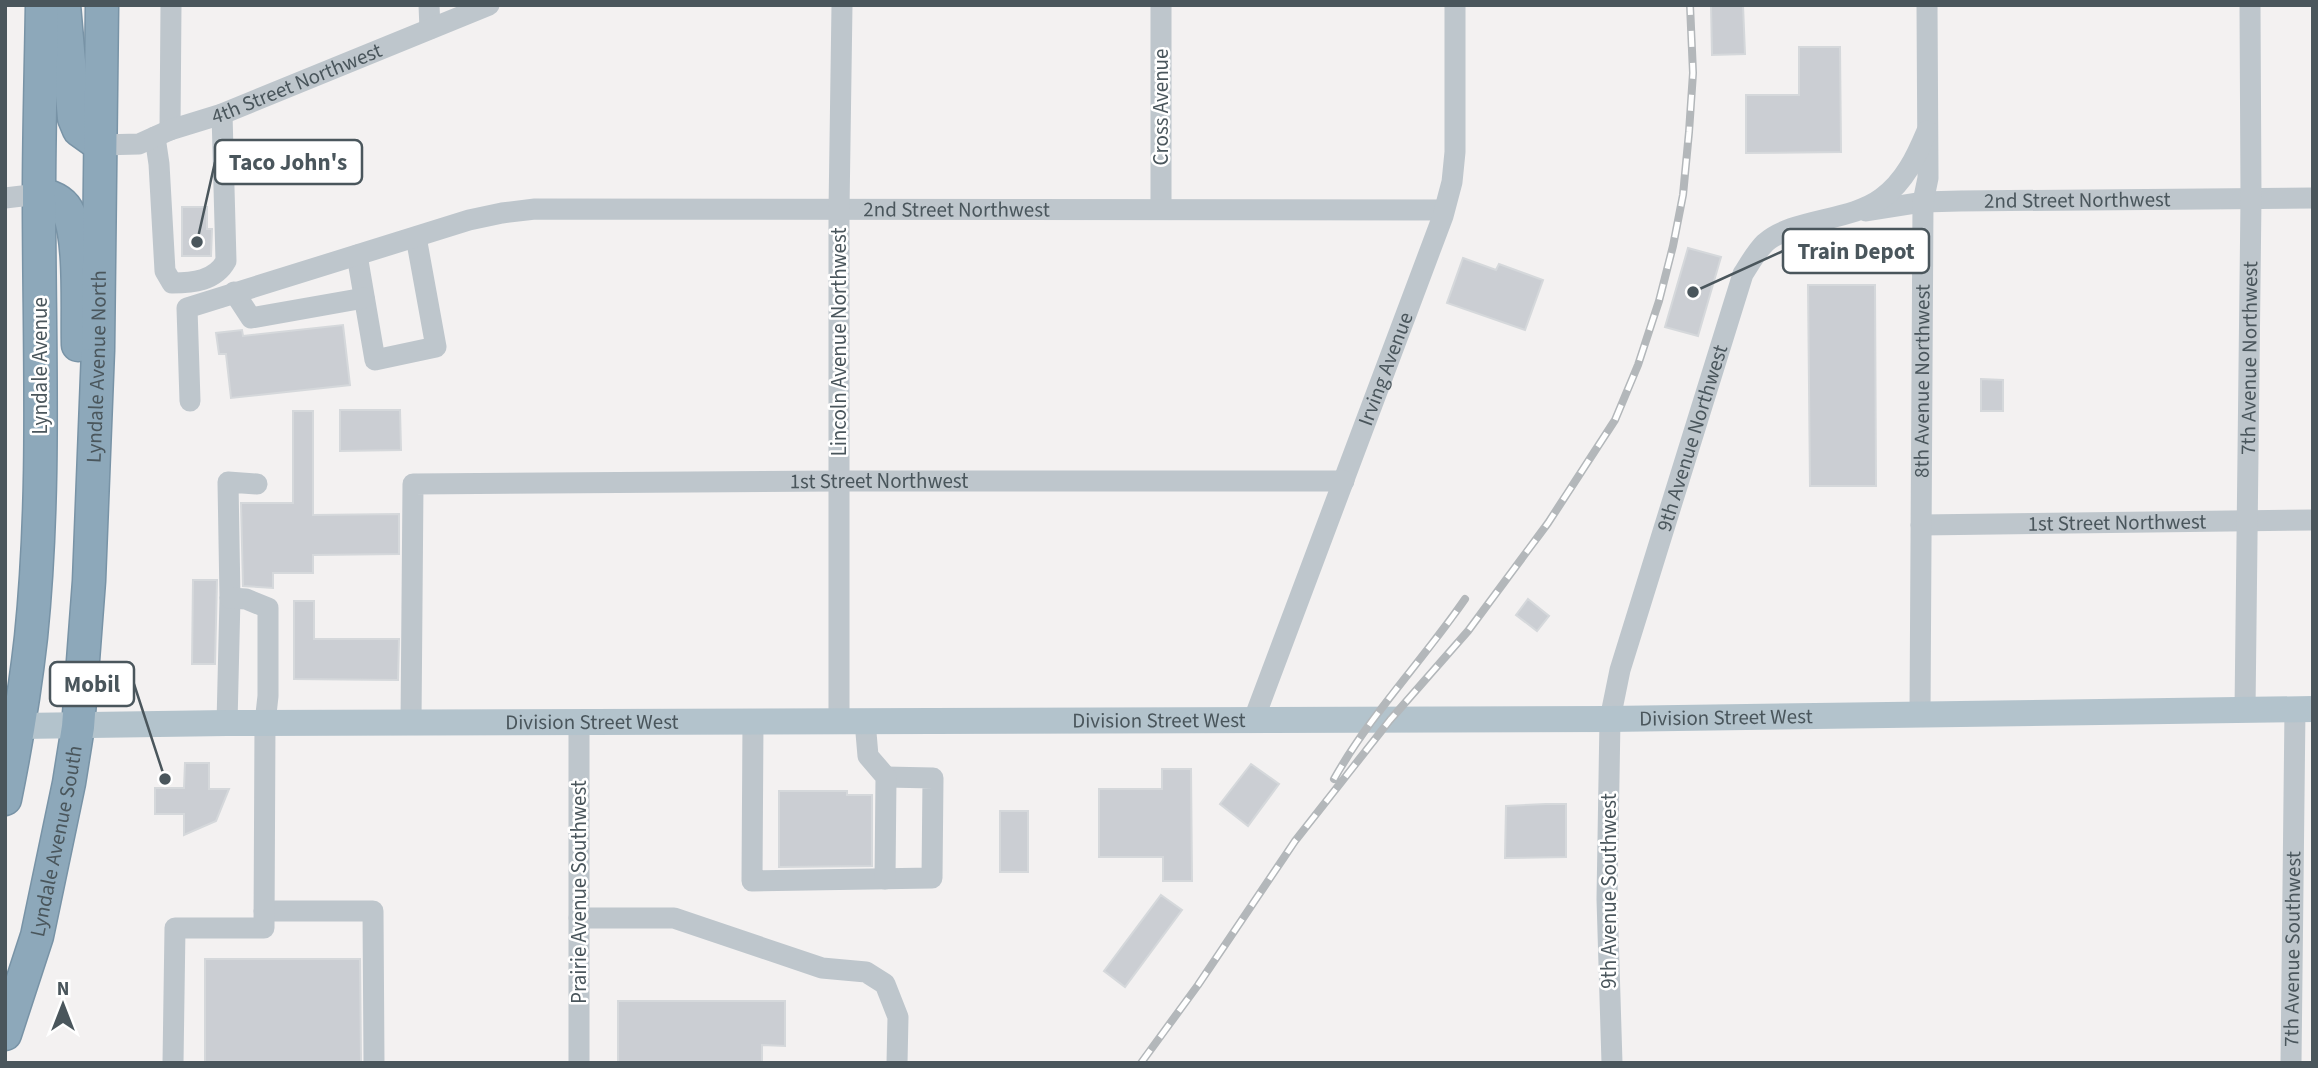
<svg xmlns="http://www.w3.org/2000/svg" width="2318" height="1068" font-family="'Source Sans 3',sans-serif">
<rect width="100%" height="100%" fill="#f3f1f1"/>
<path fill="#cbced3" stroke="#d5d8db" stroke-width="2" d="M1711,5H1743L1745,54L1712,55Z
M1799,47H1840L1841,152L1746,153V95H1799Z
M182,207H207V229H212L211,256H182Z
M1688,248L1721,257L1698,336L1665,327Z
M1463,258L1496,270L1499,264L1543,280L1525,330L1447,303Z
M1808,285H1875L1876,486H1810Z
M343,325L350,385L231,398L226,354H219L216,333L242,330L243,336Z
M1981,379L2003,380V411H1981Z
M340,410H400L401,450L340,451Z
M293,411H313V515L399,514V554L313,555V573H273V588L243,586L241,503H293Z
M193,580H217L215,664H192Z
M1528,599L1549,616L1537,631L1516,615Z
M294,601H314V639H399L398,680L294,679Z
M185,763H209V789H229L216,821L184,835V814H155V788H184Z
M1251,764L1279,784L1248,826L1220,804Z
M1162,769H1191L1192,881H1163V857H1099V789H1162Z
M779,791H847V795H872V866L779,867Z
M1546,804H1566V857L1505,858L1506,806Z
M1000,811H1028V872H1000Z
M1161,895L1182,910L1125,987L1104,971Z
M205,959H360L361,1063H205Z
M618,1001H785V1046L762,1045V1063H618Z"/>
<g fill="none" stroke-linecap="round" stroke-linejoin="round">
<defs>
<g id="highway">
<path d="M64,5L74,118L79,130L100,145"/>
<path d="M39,194C51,196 64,201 69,214C81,243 77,311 78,345"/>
<path d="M5,799C16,745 25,691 31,637C46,491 39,343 39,196C39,133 41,69 42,5"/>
<path id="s12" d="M5,1034L37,936L69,783L78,727L89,581L98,350L102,5"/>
</g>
</defs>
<use href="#highway" stroke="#7893a6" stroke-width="35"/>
<g stroke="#bec6cc" stroke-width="21">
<path d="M429,5L430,29"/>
<path d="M1161,5V208"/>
<path d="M170,130L171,5"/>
<path d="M155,137L159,164L165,271L172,283C193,283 215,281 226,261L222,114"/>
<path id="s1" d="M100,145L139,144L170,130L222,114L489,5"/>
<path d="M5,198L39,194"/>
<path id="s2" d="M1866,211L1923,202L1960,201L2313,198"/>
<path d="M357,255L375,360L436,347L416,237"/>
<path d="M234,292L251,318L364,298"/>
<path id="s3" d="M190,401L187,308L469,220L502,213L535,209L1444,210"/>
<path id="s4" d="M1921,525L2313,520"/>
<path id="s5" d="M2245,710L2251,199L2250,5"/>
<path id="s6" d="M1920,715L1923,202L1928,178L1927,5"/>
<path id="s7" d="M1254,719L1443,216L1452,182L1455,152V5"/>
<path d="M579,721V1063"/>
<path d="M753,721L752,881L932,878L933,778L886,777"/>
<path d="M839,721V210L842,5"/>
<path d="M865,721L868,756L886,777L885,879"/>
<path d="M227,723L230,598L228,482L257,484"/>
<path id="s8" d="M411,723L413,484L838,481H1344"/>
<path d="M264,911H373L374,1063"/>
<path d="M579,918H674L822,968L866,972L885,984L898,1017L897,1063"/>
<path d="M173,1063L175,928H264L265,723L268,696V608L246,599L230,598"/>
<path id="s9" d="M1612,1063L1607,899L1610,719L1620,670L1743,274C1750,263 1756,252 1765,243C1793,218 1850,222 1882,198C1905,181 1916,157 1927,131"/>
<path id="s10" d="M2291,1063L2295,709"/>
</g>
<path stroke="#b3c3cc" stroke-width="26" id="s11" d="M20,726L227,723L1610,719L2313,709"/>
<use href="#highway" stroke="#8da8ba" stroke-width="32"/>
<defs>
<path id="rail" d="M1334,779C1370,715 1423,660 1465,599
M1141,1063L1198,985L1295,841L1390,720L1468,631L1548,523L1615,420L1638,365L1659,301L1673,246L1683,195L1689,132L1693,73L1690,5"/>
</defs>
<use href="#rail" stroke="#b3b7ba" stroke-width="8"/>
<use href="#rail" stroke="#fff" stroke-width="5" stroke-dasharray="16" stroke-linecap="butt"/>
</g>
<g text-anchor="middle" stroke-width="5" stroke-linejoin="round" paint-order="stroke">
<g font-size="21" fill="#4a565c" stroke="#fff">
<text dy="7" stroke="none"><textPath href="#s1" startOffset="208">4th Street Northwest</textPath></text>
<text transform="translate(1161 107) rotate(-90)" y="7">Cross Avenue</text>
<text dy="7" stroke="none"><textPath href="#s2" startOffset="212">2nd Street Northwest</textPath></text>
<text dy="7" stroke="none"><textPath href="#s3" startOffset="877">2nd Street Northwest</textPath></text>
<text transform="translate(839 342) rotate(-90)" y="7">Lincoln Avenue Northwest</text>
<text dy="7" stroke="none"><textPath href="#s5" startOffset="352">7th Avenue Northwest</textPath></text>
<text transform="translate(40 366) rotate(-90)" y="7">Lyndale Avenue</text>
<text dy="7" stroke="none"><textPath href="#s12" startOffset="677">Lyndale Avenue North</textPath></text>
<text dy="7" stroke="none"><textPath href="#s7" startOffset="374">Irving Avenue</textPath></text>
<text dy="7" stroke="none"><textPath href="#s6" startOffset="334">8th Avenue Northwest</textPath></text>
<text dy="7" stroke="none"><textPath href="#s9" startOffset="637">9th Avenue Northwest</textPath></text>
<text dy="7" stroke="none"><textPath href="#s8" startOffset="705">1st Street Northwest</textPath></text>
<text dy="7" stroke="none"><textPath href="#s4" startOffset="196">1st Street Northwest</textPath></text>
<text dy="7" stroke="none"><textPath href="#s11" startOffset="1706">Division Street West</textPath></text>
<text dy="7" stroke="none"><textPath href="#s11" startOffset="1139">Division Street West</textPath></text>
<text dy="7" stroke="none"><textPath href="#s11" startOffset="572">Division Street West</textPath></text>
<text dy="7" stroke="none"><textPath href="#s12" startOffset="200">Lyndale Avenue South</textPath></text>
<text transform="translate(1609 891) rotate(-90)" y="7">9th Avenue Southwest</text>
<text transform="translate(579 892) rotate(-90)" y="7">Prairie Avenue Southwest</text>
<text dy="7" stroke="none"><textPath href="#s10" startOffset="114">7th Avenue Southwest</textPath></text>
</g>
</g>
<path fill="none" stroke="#4a565c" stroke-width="2.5" d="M197 242L215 162M1693 292L1783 251M165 779L134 684"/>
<g fill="#4a565c" stroke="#fff" stroke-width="2.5">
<circle cx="197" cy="242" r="7"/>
<circle cx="1693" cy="292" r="7"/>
<circle cx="165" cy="779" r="7"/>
</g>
<g fill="#fff" stroke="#4a565c" stroke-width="2.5">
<rect x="215" y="140" width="147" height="44" rx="7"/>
<rect x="1783" y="229" width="146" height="44" rx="7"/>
<rect x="50" y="662" width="84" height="44" rx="7"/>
</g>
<g font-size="23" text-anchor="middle" font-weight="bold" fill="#4a565c">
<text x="288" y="170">Taco John's</text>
<text x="1856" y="259">Train Depot</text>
<text x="92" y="692">Mobil</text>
</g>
<rect width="2318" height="1068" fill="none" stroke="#4a565c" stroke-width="14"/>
<g transform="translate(63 1005)" stroke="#ffffff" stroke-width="5" paint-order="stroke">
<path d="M0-5L12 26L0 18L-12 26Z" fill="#4a565c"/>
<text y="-10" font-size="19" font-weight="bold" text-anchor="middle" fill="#4a565c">N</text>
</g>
</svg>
